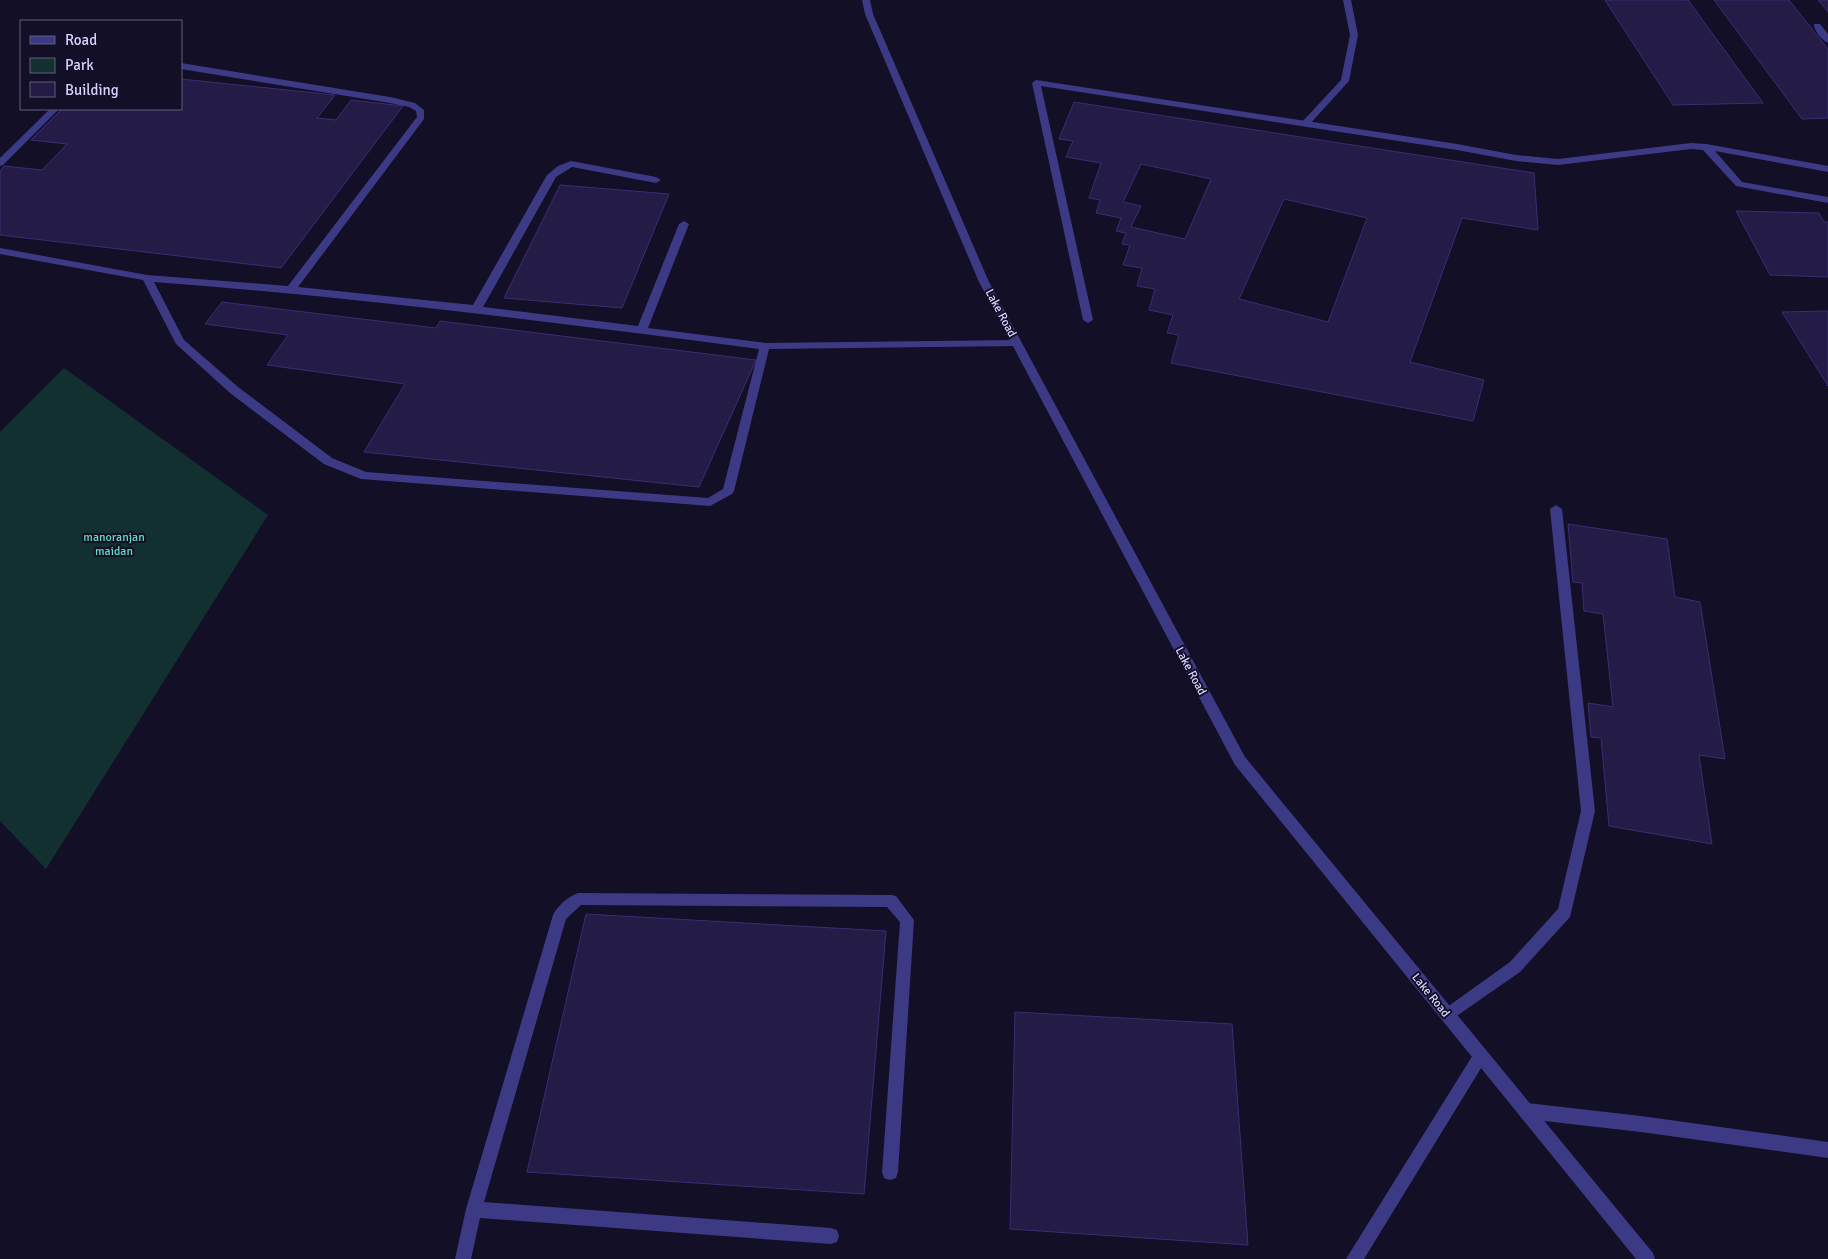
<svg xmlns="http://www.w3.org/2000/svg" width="1828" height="1259" font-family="Signika,sans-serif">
<rect width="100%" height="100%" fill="#130f26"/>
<path fill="#12302f" d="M64,368L268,515L46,869L0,821V432Z"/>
<path fill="#241b47" stroke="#3b2d73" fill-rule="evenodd" d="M1605,0H1688L1763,103L1673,105Z
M1714,0H1789L1828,49V118L1802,119Z
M1818,0H1828V12Z
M181,79L335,95L317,118L336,120L351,100L403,106L281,268L0,235V171L4,166L42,170L67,144L31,140L62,109H181Z
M1074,102L1534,173L1538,230L1462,218L1410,362L1484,380L1473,421L1171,363L1179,335L1167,333L1173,315L1149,310L1155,289L1137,286L1142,268L1123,265L1130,245L1122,244L1126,233L1116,231L1121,218L1096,213L1100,200L1089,198L1101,163L1066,157L1073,141L1059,139ZM1141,164L1211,179L1185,239L1131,227L1141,206L1123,202ZM1284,199L1367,218L1328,322L1239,299Z
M560,185L669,194L622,308L504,298Z
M1736,211L1819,213L1824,222H1828V277L1770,275Z
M222,302L436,328L440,321L756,360L699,487L364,452L405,384L267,365L288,335L205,324Z
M1828,311V386L1782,312Z
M1568,524L1667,539L1675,597L1700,602L1725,759L1699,755L1712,844L1609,826L1601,738L1591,737L1588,703L1613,707L1603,614L1584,611L1582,583L1573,582Z
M586,914L886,931L864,1194L527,1172Z
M1015,1012L1232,1024L1248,1245L1010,1229Z"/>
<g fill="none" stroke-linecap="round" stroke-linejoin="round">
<path fill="#3d3a85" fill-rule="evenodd" d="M1343,0H1351L1358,35L1349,81L1308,126H1302V122L1341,80L1350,35Z
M1814,24H1820L1828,34V43C1822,41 1813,29 1814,24Z
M181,63L390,97L415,103L424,110V119L298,287L473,305L547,175L558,166L571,161L656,177L661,180L656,183L572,167L556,177L483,307L638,326L679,224L684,221L689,224L648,328L765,343L1017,340L1022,343L1017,346L769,349L734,491L732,494L710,506L361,479L324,464L230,393L176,344L143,280L0,254V248L147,275L288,286L417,117L416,111L409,107L390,103L181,69ZM154,282C357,297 558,323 759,349L723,489L708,498L366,472L332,458L238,387L184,340Z
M50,109H59L3,165L0,166V158Z
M1556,505L1562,509L1595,811L1570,917L1520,972L1448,1022L1443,1020L1440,1015L1443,1010L1510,962L1558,909L1581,811L1550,509Z
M1481,1048L1486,1050L1489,1055L1486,1060L1364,1259H1346L1476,1050Z"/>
<path fill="#3d3a85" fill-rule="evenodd" d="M1036,80L1457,144L1516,155L1558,159L1691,143L1706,144L1828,166V172L1715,151L1742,182L1828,197V203L1736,186L1703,150L1691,149L1558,165L1516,161L1457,150L1041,86L1093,320L1088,323L1083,320L1032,83Z
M578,893L891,895L896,896L914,920L898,1172L896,1178L890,1180L884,1178L882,1172L900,922L887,907L581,905L566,919L484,1202L831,1228L837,1230L839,1236L837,1242L831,1244L480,1218L471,1259H455L466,1209L553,915C557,906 569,896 578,893Z
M1527,1103L1641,1116L1828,1142V1158L1641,1132L1527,1119L1521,1117L1519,1111L1521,1105Z"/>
<path fill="#3d3a85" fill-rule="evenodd" d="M862,0H870L873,14L989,282L1245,757L1653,1253L1655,1259H1636L1235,765L979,282L865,14Z"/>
</g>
<g text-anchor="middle" stroke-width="4" stroke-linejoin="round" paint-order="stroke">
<g font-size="12" fill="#d9d4ff" stroke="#130f26">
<text transform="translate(1001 313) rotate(62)" y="4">Lake Road</text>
<text transform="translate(1191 671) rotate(62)" y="4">Lake Road</text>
<text transform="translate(1431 995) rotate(51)" y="4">Lake Road</text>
</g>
<g font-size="12" fill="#5fe0c0" stroke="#130f26">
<text x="114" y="541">manoranjan<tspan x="114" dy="14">maidan</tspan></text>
</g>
</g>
<rect x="20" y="20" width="162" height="90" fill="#130f26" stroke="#625e7d"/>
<rect x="30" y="36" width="25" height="8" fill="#3d3a85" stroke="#625e7d"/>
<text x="65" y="45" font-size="15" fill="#d9d4ff">Road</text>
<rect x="30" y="58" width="25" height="15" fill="#12302f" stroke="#625e7d"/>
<text x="65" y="70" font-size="15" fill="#d9d4ff">Park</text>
<rect x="30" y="82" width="25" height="15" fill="#241b47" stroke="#625e7d"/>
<text x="65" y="95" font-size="15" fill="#d9d4ff">Building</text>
</svg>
